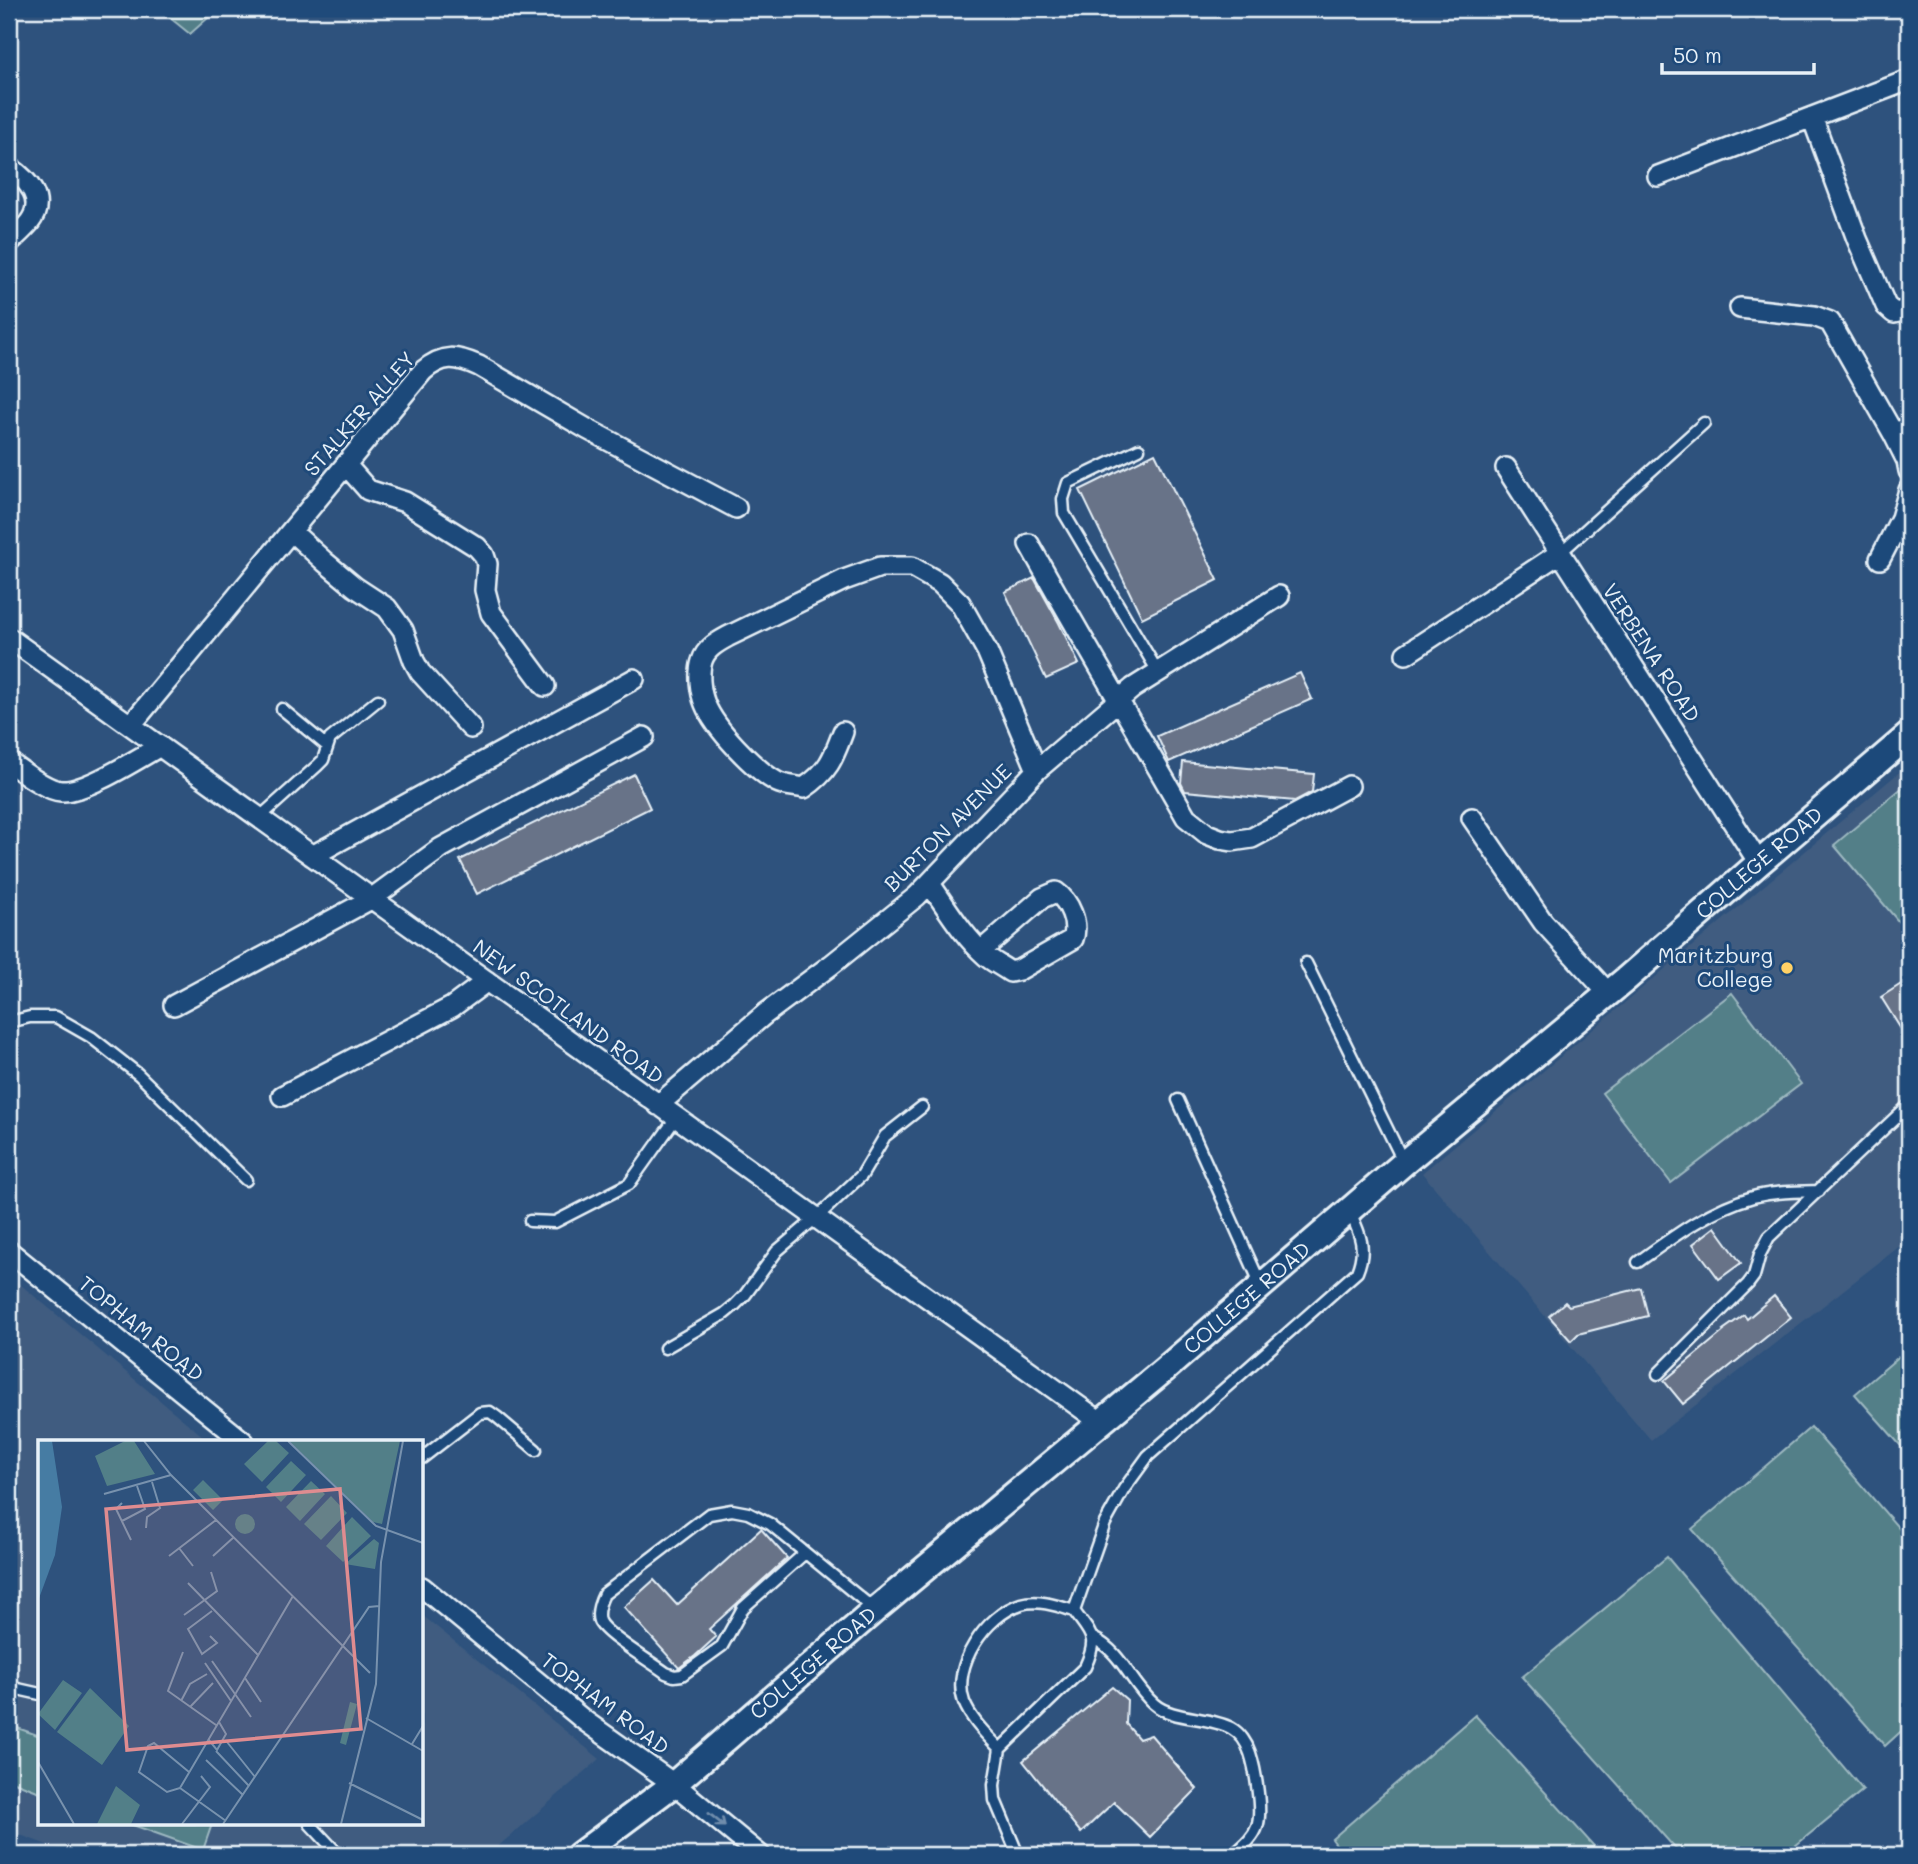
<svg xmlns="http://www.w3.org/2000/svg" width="1918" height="1864" font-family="Mali,sans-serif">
<rect width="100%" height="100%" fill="#2e527d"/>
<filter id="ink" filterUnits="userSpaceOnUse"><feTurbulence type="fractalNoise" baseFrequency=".0143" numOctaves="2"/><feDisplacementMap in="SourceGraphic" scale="14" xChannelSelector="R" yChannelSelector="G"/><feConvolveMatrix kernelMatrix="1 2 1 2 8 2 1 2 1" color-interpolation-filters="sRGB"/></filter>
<g filter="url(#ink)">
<path fill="#3f5c80" d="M1909,764V1239L1651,1440L1422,1173Z
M9,1275L210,1442H40V1824H422V1615L600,1759L488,1855H75L9,1831Z"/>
<path fill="#527f88" stroke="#9db8c0" stroke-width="2" d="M159,9H218L190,34Z
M1909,782V932L1908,933L1834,845Z
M1732,993L1801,1084L1671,1183L1602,1093Z
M1909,1348V1455L1855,1394Z
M1811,1427L1909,1540V1724L1885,1746L1692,1529Z
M1667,1557L1863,1790L1784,1855H1681L1522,1677Z
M1475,1715L1602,1855H1344L1332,1839Z
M9,1725L40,1736V1792L9,1780Z
M130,1824H212L203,1850Z"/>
<path fill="#687388" stroke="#e8f1f8" stroke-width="2" d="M1155,453L1218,580L1142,618L1080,490Z
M1034,578L1059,623L1079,664L1046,679L1005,592Z
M1300,673L1312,699L1169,762L1157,736Z
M1183,762L1314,774L1312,792L1295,801L1185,791L1181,783Z
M634,774L650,808L477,894L460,860Z
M1909,979V1042L1881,997Z
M1715,1227L1741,1263L1719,1279L1693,1244Z
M1641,1288L1648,1316L1578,1334L1571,1341L1549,1316L1565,1302L1569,1306Z
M1774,1296L1791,1317L1683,1404L1664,1381L1724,1331L1723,1330L1744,1315L1747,1319Z
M761,1529L787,1558L709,1629L716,1637L695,1656L679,1668L624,1607L654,1580L677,1605Z
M1112,1687L1127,1700L1126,1724L1139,1739L1151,1735L1197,1789L1150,1837L1114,1802L1081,1833L1023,1761Z"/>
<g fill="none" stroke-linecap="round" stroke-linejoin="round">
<defs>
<path id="service" d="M1139,449L1068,483L1063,499L1064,513L1158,672
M1560,553L1704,423
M282,709L327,746
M259,818L317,766L323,760L330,739L378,700
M1306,963L1404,1163
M9,1022L30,1017H56L91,1037L138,1074L246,1180
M1178,1100L1261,1285
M530,1221L555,1222L629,1184L676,1118
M1638,1262C1674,1236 1710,1209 1753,1197C1774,1191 1797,1192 1819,1191
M665,1348L724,1314L735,1305L745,1295L777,1251L816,1218L862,1175L885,1136L922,1107
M1658,1374L1748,1284L1754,1276L1760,1254L1769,1237L1909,1105
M422,1458L480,1413L490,1412L497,1417L536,1450
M805,1553L743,1608L722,1646L682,1675L674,1676L666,1673C653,1663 604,1634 599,1621C596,1612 600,1602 604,1594L709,1514L732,1510L748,1513L770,1524L874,1609
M1093,1638C1122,1652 1131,1684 1154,1704C1172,1720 1209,1716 1231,1728C1240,1733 1247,1743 1250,1753C1255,1768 1263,1812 1257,1827C1253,1839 1242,1847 1233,1855
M9,1687L40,1694
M1000,1749C987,1735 971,1720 964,1702C951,1666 986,1615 1021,1604C1038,1599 1058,1606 1074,1611
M310,1824L339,1855
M1018,1855L995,1800L994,1785L1000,1749L1085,1667C1099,1637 1091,1635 1074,1611L1105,1523L1124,1489L1148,1456L1357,1272C1367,1248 1360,1234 1350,1212"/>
<path id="minor" d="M1812,117L1857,239L1886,306L1894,313L1909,310
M9,167C28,180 47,200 29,223C23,230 15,237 9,243
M1658,176L1909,80
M1740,308L1814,316L1830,322L1893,433L1909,428
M1893,433L1907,461L1909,471
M346,465L368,490L405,502L477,547L484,555L487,564L485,590L491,613L545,686
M1506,468L1759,863
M291,531L325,562L355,587L387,608L403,630L414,661L420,672L471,728
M1029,544C1080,636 1134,726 1186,817L1207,834L1220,839L1232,841L1252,838L1349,786
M1880,559L1901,518L1909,490
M9,638L1102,1423
M1406,654L1560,553
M131,725L423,371C443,354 456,356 479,366L587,429L736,508
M843,732C833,759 828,772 804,788C795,786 785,786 777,782C754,769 715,729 705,704C700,692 698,673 702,661C706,648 718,642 729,636L844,580L880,567H912L940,583L960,603L987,651L1037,770
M9,762C22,771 45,790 61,791C85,793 137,759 160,746
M1472,818L1543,922L1609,994
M312,856L634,679
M930,884C947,908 963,936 986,956C993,962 1002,966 1010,972L1019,970L1073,939C1079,923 1069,901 1056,892L1042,898L981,951
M174,1005L371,899L441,848L644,737
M282,1096L452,1007L487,981
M658,1105L765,1014L831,965L917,896L1037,770L1133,688L1279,596
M9,1251L244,1442
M422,1587L585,1721L674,1784L760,1855"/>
<g id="tertiary">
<path id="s1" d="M579,1855L674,1784L875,1610L1164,1370L1404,1163L1626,979L1759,863L1909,735"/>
</g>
</defs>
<use href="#service" stroke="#e8f1f8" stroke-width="15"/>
<use href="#minor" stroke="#e8f1f8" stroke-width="24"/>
<use href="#tertiary" stroke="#e8f1f8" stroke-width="30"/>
<use href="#service" stroke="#1f4a7a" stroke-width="10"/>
<use href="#minor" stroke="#1f4a7a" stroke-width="19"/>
<use href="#tertiary" stroke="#1f4a7a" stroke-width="24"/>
</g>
<defs><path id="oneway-shaft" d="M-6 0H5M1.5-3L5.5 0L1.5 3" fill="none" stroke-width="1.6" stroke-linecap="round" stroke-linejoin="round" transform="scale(1.75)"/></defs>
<use stroke="#6f8dac" href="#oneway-shaft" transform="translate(717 1820) rotate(39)"/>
</g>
<circle fill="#ffd166" stroke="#1f4a7a" stroke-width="2.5" cx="1787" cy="968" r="7"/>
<g text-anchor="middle" stroke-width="6" stroke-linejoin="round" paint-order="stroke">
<g font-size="21" fill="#e8f1f8" stroke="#1f4a7a">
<text transform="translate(360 414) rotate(-49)" y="7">STALKER ALLEY</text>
<text transform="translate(1651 653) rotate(57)" y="7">VERBENA ROAD</text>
<text transform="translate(948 828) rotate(-45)" y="7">BURTON AVENUE</text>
<text dy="7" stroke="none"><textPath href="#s1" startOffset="1542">COLLEGE ROAD</textPath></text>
<text transform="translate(568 1012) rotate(36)" y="7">NEW SCOTLAND ROAD</text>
<text dy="7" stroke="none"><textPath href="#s1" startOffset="870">COLLEGE ROAD</textPath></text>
<text transform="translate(141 1329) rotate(39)" y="7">TOPHAM ROAD</text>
<text dy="7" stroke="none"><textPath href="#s1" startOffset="303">COLLEGE ROAD</textPath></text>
<text transform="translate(605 1704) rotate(37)" y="7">TOPHAM ROAD</text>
</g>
<g font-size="21" fill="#e8f1f8" stroke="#1f4a7a" text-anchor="end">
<text x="1773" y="963">Maritzburg<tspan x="1773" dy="24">College</tspan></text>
</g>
</g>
<g transform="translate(38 1440)">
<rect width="385" height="385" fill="#2e527d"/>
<path d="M87,1H96L117,34L69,46L57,16ZM230,1H238L251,13L224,42L206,24ZM251,1H362L344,84L335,82ZM253,21L268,35L243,62L228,47ZM165,40L185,60L175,70L155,50ZM273,41L287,54L262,81L248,67ZM293,56L309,73L283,100L266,84ZM197 84a10 10 0 1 1 20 0a10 10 0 1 1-20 0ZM314,77L333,96L305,122L288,106ZM336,99L341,103L337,129L307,124ZM25,240L44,253L17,290L0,274ZM52,248L91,286L64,325L19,292ZM312,262L319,264L308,305L302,303ZM78,346L102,365L93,384H59Z" fill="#527f88"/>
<path d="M0,1H14L24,67L17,115L0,161Z" fill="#467ca3"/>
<path fill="none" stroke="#7892ae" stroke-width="2" d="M106,1L133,35L332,233M250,1L338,86L385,103M66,54L133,35M84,63L78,69L93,100M84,81L107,69L99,46M108,88L109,77L122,68L114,42M141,108L155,126M131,116L178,80M175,116L196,97M150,143L220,215M146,175L179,151L173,132M172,196L179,203L164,214L150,189L174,171M145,212L130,251L178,285M174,221L213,277M167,223L193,261M207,238L223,262M143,261L152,244L169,234M152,267L175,243M328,278L385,311M170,299L179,310L188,294L181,282M189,302L217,337M374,304L385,286M178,311L211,346M168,320L205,355M0,322L36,384M311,343L385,380M142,348L129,352L101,332L110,306L116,303L151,332M188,381L142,348L255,156M144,384L172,347L163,336M185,384L331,167L341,166M303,384L338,244L343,122L365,1"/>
<path fill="#df8c90" fill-opacity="0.15" stroke="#df8c90" stroke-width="3.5" d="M302,49L323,289L89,310L68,69Z"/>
<rect width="385" height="385" fill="none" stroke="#e8f1f8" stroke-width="3.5"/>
</g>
<rect width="1918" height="1864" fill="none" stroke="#1f4a7a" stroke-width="35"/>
<rect x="18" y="18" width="1883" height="1829" fill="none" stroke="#e8f1f8" stroke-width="2.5" filter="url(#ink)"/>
<path d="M1662 63v10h152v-10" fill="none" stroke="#e8f1f8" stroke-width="3.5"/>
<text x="1673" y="63" font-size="21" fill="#e8f1f8" stroke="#1f4a7a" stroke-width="5" paint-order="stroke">50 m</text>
</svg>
